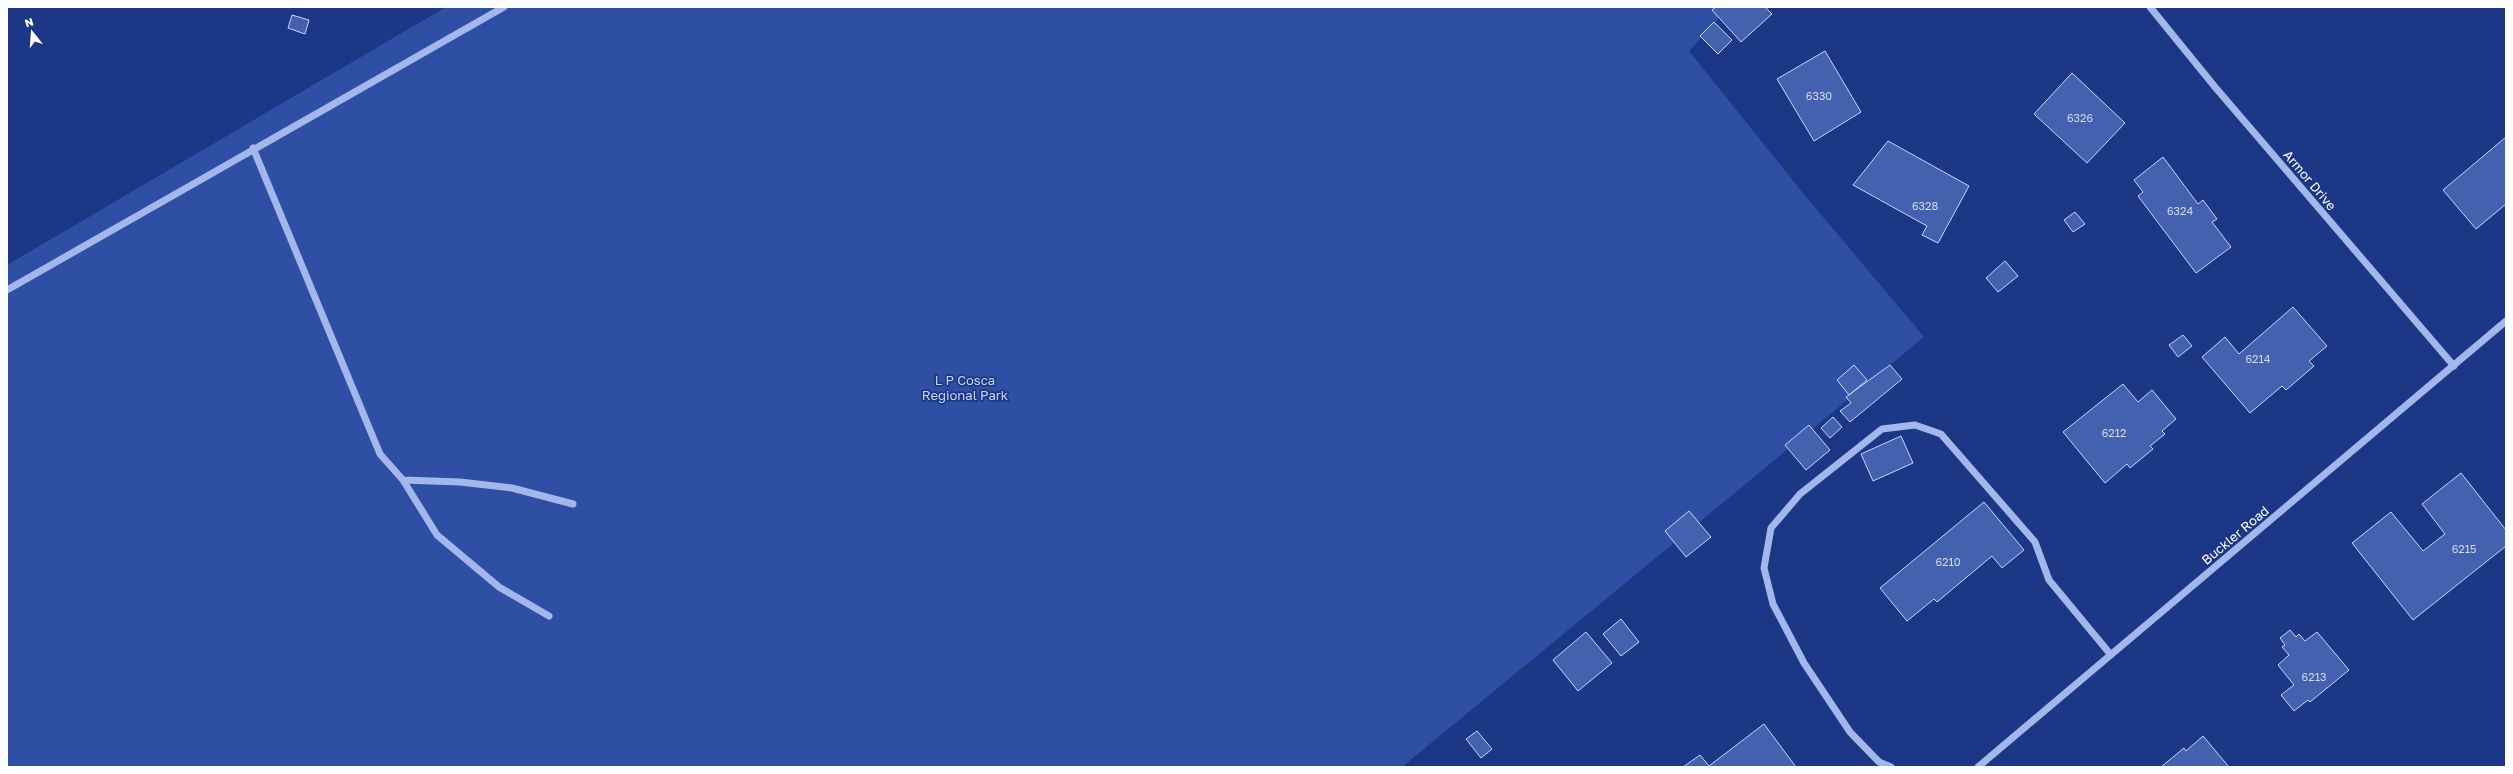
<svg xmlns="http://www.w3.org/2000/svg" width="2513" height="774" font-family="'Golos Text',sans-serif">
<rect width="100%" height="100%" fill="#1b3786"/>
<path fill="#2e4fa4" d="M446,7H1729L1689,51L1803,193L1924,337L1402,767H7V265Z"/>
<path fill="#4461b0" stroke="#c8d6f9" d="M1716,7H1765L1772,14L1741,42L1712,10Z
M292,15L309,20L305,34L288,28Z
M1714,22L1732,40L1718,54L1700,36Z
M1825,51L1861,112L1814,141L1777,79Z
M2072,73L2125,123L2087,163L2034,114Z
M2506,137V204L2476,229L2443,190Z
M1888,141L1969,186L1938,243L1922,235L1927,226L1853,185Z
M2163,157L2198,204L2203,200L2217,219L2212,222L2231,247L2196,273L2138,196L2143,192L2134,180Z
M2075,212L2085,224L2073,232L2064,220Z
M2005,261L2018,276L1998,292L1986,278Z
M2293,307L2327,346L2309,361L2314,366L2286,390L2282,386L2250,413L2202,357L2225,337L2239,354Z
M2183,335L2192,346L2178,357L2169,345Z
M1854,365L1867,380L1849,395L1837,380Z
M1890,365L1902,379L1850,422L1840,411L1851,403L1846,397Z
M2123,384L2138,402L2152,390L2176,419L2162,431L2165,434L2150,446L2153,449L2130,468L2127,464L2105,483L2063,432Z
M1833,417L1842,427L1830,438L1821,428Z
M1809,425L1830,450L1806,470L1785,445Z
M1901,436L1913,463L1873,481L1861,454Z
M2461,473L2506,530V546L2413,620L2352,543L2391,512L2423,551L2445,534L2422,504Z
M1984,502L2024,550L2002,568L1992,556L1937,602L1934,599L1907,621L1880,588Z
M1689,511L1711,537L1686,557L1665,531Z
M1621,619L1639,642L1621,656L1603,634Z
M2290,630L2296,637L2299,634L2305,641L2317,632L2349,670L2310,702L2308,700L2294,711L2281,695L2294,685L2278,665L2289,655L2282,647L2285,645L2280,638Z
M1586,632L1612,663L1578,691L1553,660Z
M1764,724L1796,767H1683L1700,755L1709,766Z
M1477,731L1492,749L1481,758L1466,739Z
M2203,736L2229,767H2161L2184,748L2186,751Z"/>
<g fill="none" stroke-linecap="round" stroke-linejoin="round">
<path stroke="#a3b7ec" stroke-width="7" d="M2150,7L2215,87L2454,366
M253,148L380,454L403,480L437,535L499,587L549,616
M7,290L504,7
M403,480L460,482L512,488L573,504
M1891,767L1879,762L1850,732L1804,663L1773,604L1764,568L1771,528L1800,494L1882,429L1915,425L1941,434L2035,542L2049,580L2111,655
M1978,767L2506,321"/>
</g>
<g text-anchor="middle" stroke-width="3.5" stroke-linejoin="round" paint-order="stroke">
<g font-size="11" fill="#d0d8eb">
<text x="1819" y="100">6330</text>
<text x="2080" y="122">6326</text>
<text x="1925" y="210">6328</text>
<text x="2180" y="215">6324</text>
<text x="2258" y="363">6214</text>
<text x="2114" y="437">6212</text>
<text x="2464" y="553">6215</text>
<text x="1948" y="566">6210</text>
<text x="2314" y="681">6213</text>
</g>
<g font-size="13" fill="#fff" stroke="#1b3786">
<text transform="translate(2310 180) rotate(50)" y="5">Armor Drive</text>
<text transform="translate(2235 535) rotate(-40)" y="5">Buckler Road</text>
</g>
<g font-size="13" fill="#c8d6f9" stroke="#1b3786">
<text x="965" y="385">L P Cosca<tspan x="965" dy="15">Regional Park</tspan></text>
</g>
</g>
<rect width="2513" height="774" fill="none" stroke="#ffffff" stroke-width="16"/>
<g transform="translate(32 32) rotate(343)" stroke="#1b3786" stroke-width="3" paint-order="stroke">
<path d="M0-3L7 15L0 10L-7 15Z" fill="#ffffff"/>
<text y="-6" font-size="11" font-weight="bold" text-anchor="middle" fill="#ffffff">N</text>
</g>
</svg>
